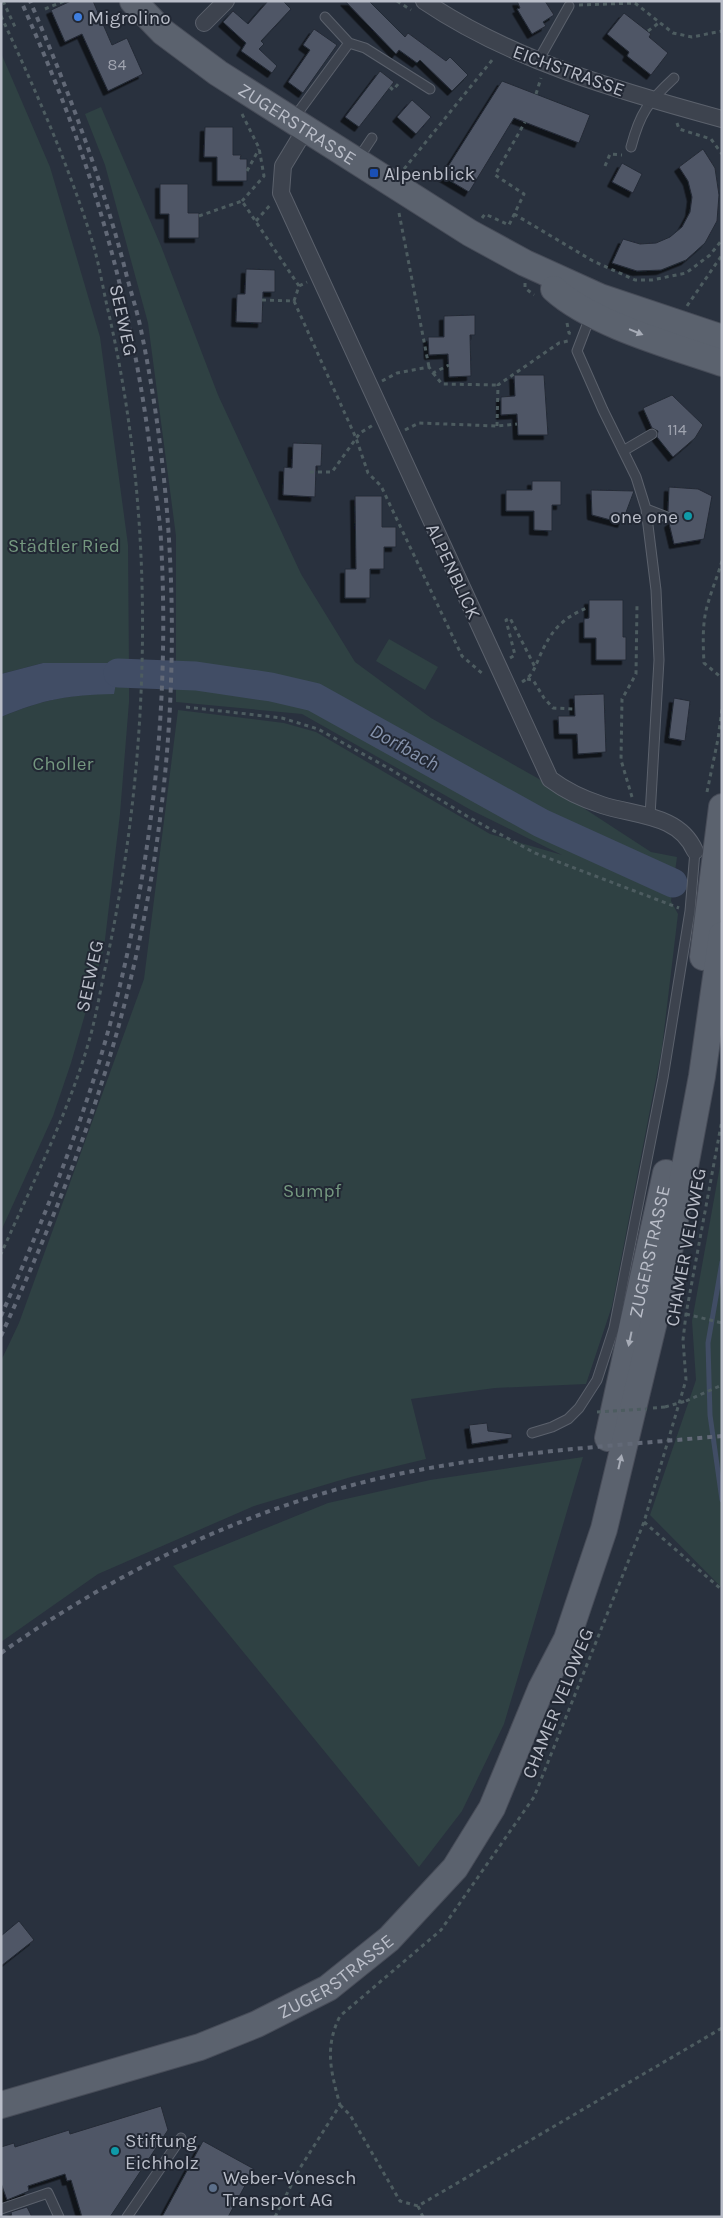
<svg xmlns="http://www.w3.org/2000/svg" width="723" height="2218" font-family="Karla,sans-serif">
<defs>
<filter id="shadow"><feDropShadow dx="-4.5" dy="4.5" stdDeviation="0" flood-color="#0009"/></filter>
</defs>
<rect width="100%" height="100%" fill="#29313e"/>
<path fill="#2f4143" d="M1,53L50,167L100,337L128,545L129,670V702L120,814L104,948L71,1063L53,1116L1,1231V717C44,699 68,695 114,693L43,663L1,674Z
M101,107L161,246L218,395L301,574L355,662L431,718L539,779L651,852L677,857L671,901L678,914L662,1048L612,1306L586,1384L495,1388L411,1399L426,1459L351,1477L254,1506L98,1574L1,1642V1361L19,1323L144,979L178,710L284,723L316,732L490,834L562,855L471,810L302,714L176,702V536L148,323L105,165L85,114Z
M389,639L438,667L425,690L376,661Z
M722,1155V1588L650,1515L696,1380L692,1321Z
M583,1457L504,1724L462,1811L419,1867L173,1566L328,1503L430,1480Z"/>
<path fill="#414d65" d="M43,663H115L118,673L114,694C68,695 44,699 1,717V674Z"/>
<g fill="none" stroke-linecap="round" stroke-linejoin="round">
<path stroke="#414d65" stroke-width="5" d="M722,1262L708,1343L710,1415L722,1500"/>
<path stroke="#414d65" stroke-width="29" d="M118,673L196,676L271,687L314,697L541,823L673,883"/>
</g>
<path fill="#505766" stroke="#242a36" filter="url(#shadow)" d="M71,1H93L112,45L127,38L143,74L108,91L82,34L65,42L51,10Z
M268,1H283L291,9L261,41L264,44L259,49L277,66L272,73L241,51L246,43L223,22L233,11L248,24Z
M345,1H369L405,37L408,33L446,61L450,57L468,75L452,91L420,60L417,63L399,50L396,54Z
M517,1H545L554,15L543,22L546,26L532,34L517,9L520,8Z
M624,13L651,34L649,37L668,53L651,75L627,56L629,52L607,34Z
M314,29L337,45L303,93L288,82L310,50L303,45Z
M380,71L394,82L359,127L345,117Z
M502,81L590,115L579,143L514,118L469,192L442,176Z
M412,100L431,117L416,134L397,117Z
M205,127H233V155H241L240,159H247V181H217V157H204Z
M703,149L715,168L719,195L717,221L705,243L686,260L661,270L637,271L612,263L623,239L640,244L656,243L670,237L682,227L690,212L692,197L688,181L679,167Z
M622,163L642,174L633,193L612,182Z
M160,184H188V213H199V238H169V214H160Z
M246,269L275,270V292H263L262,323L236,322L237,294H245Z
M475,315V335H470L471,376L449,377L448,354L429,355L428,337H444V316Z
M514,375H544L548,435H518L517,414L501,415V397L515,396Z
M672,395L703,425L695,438L673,457L657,437L658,431L652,428L643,408Z
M293,443L322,444L321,466H316L315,497L283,495L284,467L292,468Z
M532,481H561V505H552V531L534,530V511H506V490H532Z
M669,487L698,489L712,496L704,539L674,544L669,523L673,520V516L668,511Z
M591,490L634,491L622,523L592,515Z
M355,496H382V527H396V547H384V569H370V598H345V569H356Z
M589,600H623V637H626V660H596V638H584V619L589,618Z
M604,694L606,752L578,754L577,734H559L558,716H575L574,695Z
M674,698L690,701L685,741L669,738Z
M487,1423L488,1431L512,1434V1438L472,1444L469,1425Z
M19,1921L34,1940L1,1966V1936Z
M161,2106L168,2130L110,2217H82L71,2180L67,2181L65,2174L28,2186L29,2191L7,2200L1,2183V2147L14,2143L15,2147L69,2130L70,2134Z
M203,2141L254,2169L228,2217H162Z
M27,2207L32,2217H12L11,2212Z"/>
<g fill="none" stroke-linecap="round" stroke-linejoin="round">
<defs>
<path id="lane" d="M325,17L349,43
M538,61L569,6
M294,118L349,43L365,48L430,89
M631,147C640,113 648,102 674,78
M358,159L372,138
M590,317L577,351L603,410L636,477L646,509L656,590L659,660L650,816
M623,451L652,434
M646,509L667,517
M532,1433L552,1427L568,1419L579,1408L597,1380L614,1328L663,1078L690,911L695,851
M1,2209L48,2193L59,2217
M127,2217L181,2138"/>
<path id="street" d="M424,1C513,61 619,91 722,119
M204,23L226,1
M306,128L283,166L281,193L550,779C566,791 583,799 602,805C636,816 679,814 695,851"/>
<g id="primary">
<path id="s1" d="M133,1L163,32L218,73L470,233L525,263L600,297L722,338"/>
<path d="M554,289C592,324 673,346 722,363"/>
<path d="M703,957L722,807"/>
<path id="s2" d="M608,1438L666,1173"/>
<path id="s3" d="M1,2105L200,2047L257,2024L328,1988L389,1939L455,1868L492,1808L541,1689L567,1639L604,1529L663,1284L702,1076L722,935"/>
</g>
</defs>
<use href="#lane" stroke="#5b616c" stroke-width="11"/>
<use href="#street" stroke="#5b616c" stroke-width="18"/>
<use href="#primary" stroke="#474c58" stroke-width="28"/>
<path stroke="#4d5c60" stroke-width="3" stroke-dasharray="4 4" stroke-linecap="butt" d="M3,1L16,29
M397,1L411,10
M579,5L635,3L673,33L692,37L722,31
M45,9L64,1
M1,16C35,89 67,161 91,237C98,259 102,283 107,306C157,518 152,752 106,964C101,987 97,1011 91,1034C70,1110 33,1182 1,1254
M648,31L660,22
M390,87L393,90L399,83
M536,94L541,78
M242,114L259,148L264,176L242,201
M677,123L679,129L711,139L722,154
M605,166L610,154L622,155
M404,169L493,59
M247,171L259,149
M399,213L429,367
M514,214L593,261L635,280H652L686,273L710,255L722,240
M199,216L242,201L299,286
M482,218L485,214L509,225L524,194L495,175L525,122
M256,221L271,204
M525,283V288L534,295
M262,300L294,301L356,438L368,473L381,486L462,656L484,675
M294,301L299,286L307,282
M687,306L722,255
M567,323L569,333L573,334
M433,373L442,384L498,385
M382,381L397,373L429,367L433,373L449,365
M497,426L498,385L559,343L568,341
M405,430L419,423L497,426L517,424
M310,472H332L360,433L373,425
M722,561C718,575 712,589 708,603C702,622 703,643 704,663L722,678
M510,658L515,655L506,620L510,618L535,667
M527,679L533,680L544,698L553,708L574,709
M522,682C533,675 534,669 539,658C551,630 562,618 589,607
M186,707L282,718L318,729L390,769L470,818L535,853L679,908
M707,792L718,739L722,709
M632,797L621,760L622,699L636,674L637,605
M686,1314L722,1323
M686,1401L722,1385
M653,1408L665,1407
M644,1522L722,1590
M340,2105L350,2115L400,2201L418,2206L722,2028
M418,2206L423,2217
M275,2217L300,2168L340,2105C331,2072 324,2048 340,2016L441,1930L534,1797L644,1522L686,1380L683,1340L686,1314L722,1120"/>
<use href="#lane" stroke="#3d434e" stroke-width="9"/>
<use href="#street" stroke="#3d434e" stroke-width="16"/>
<use href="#primary" stroke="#5b626e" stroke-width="26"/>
<path stroke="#626977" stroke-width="4" stroke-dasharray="5 5" stroke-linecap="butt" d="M1,1316C42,1223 82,1126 109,1028C152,870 170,705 161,541C160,518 156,495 153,473C141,367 118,261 84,160C66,106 44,53 21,1
M1,1336C46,1237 88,1136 117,1032C181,802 189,563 141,330C137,310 130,290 125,269C101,177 68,89 30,1
M1,1653C120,1569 252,1506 394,1475C502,1452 612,1446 722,1436"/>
<path stroke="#4d5c60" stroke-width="3" stroke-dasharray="4 4" stroke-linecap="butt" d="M665,1407L686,1401
M597,1412L647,1409"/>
</g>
<defs><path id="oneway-solid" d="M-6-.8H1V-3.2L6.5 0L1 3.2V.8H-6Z" transform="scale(1.25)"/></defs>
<g fill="#a7acb7">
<use href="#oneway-solid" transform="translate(636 332) rotate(22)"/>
<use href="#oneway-solid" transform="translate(630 1339) rotate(102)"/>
<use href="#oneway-solid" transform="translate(620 1462) rotate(-77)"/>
</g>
<circle fill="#3f7fe0" stroke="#222834" stroke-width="2" cx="78" cy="17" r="5"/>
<rect fill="#1a4fb4" stroke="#222834" stroke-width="2" x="369" y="168" width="10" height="10" rx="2.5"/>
<g fill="#0f9aa8" stroke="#222834" stroke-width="2">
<circle cx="688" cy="516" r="5"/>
<circle cx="115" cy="2151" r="5"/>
</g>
<circle fill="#5c6f8a" stroke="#222834" stroke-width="2" cx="213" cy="2188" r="5"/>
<g text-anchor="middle" stroke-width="4" stroke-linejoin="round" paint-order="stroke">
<g font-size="16" fill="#a0a4b0">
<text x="117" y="70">84</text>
<text x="677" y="435">114</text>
</g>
<g font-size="19" fill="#babec9" stroke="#222834" text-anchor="start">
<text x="88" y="24">Migrolino</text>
<text x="384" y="180">Alpenblick</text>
<text x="678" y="523" text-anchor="end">one one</text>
<text x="125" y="2147">Stiftung<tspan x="125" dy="22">Eichholz</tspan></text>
<text x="223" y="2184">Weber-Vonesch<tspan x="223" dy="22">Transport AG</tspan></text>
</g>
<g font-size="19" fill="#babec9" stroke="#222834">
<text transform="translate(569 70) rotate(20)" y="7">EICHSTRASSE</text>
<text dy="7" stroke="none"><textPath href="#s1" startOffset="206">ZUGERSTRASSE</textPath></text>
<text transform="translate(124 320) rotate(78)" y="7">SEEWEG</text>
<text transform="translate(454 571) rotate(65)" y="7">ALPENBLICK</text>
<text transform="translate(89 976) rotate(-78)" y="7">SEEWEG</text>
<text transform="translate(685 1247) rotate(-80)" y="7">CHAMER VELOWEG</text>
<text dy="7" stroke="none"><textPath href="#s2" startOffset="191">ZUGERSTRASSE</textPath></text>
<text transform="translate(557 1703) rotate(-68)" y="7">CHAMER VELOWEG</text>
<text dy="7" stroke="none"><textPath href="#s3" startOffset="361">ZUGERSTRASSE</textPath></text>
</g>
<g font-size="19" fill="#74977f" stroke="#222834">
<text x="64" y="552">Städtler Ried</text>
<text x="63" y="770">Choller</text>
<text x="312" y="1197">Sumpf</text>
</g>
<g font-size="20" font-style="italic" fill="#8693ac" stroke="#222834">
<text transform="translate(405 747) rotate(29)" y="7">Dorfbach</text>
</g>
</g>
<rect width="723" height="2218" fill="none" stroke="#babec9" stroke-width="5"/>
</svg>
